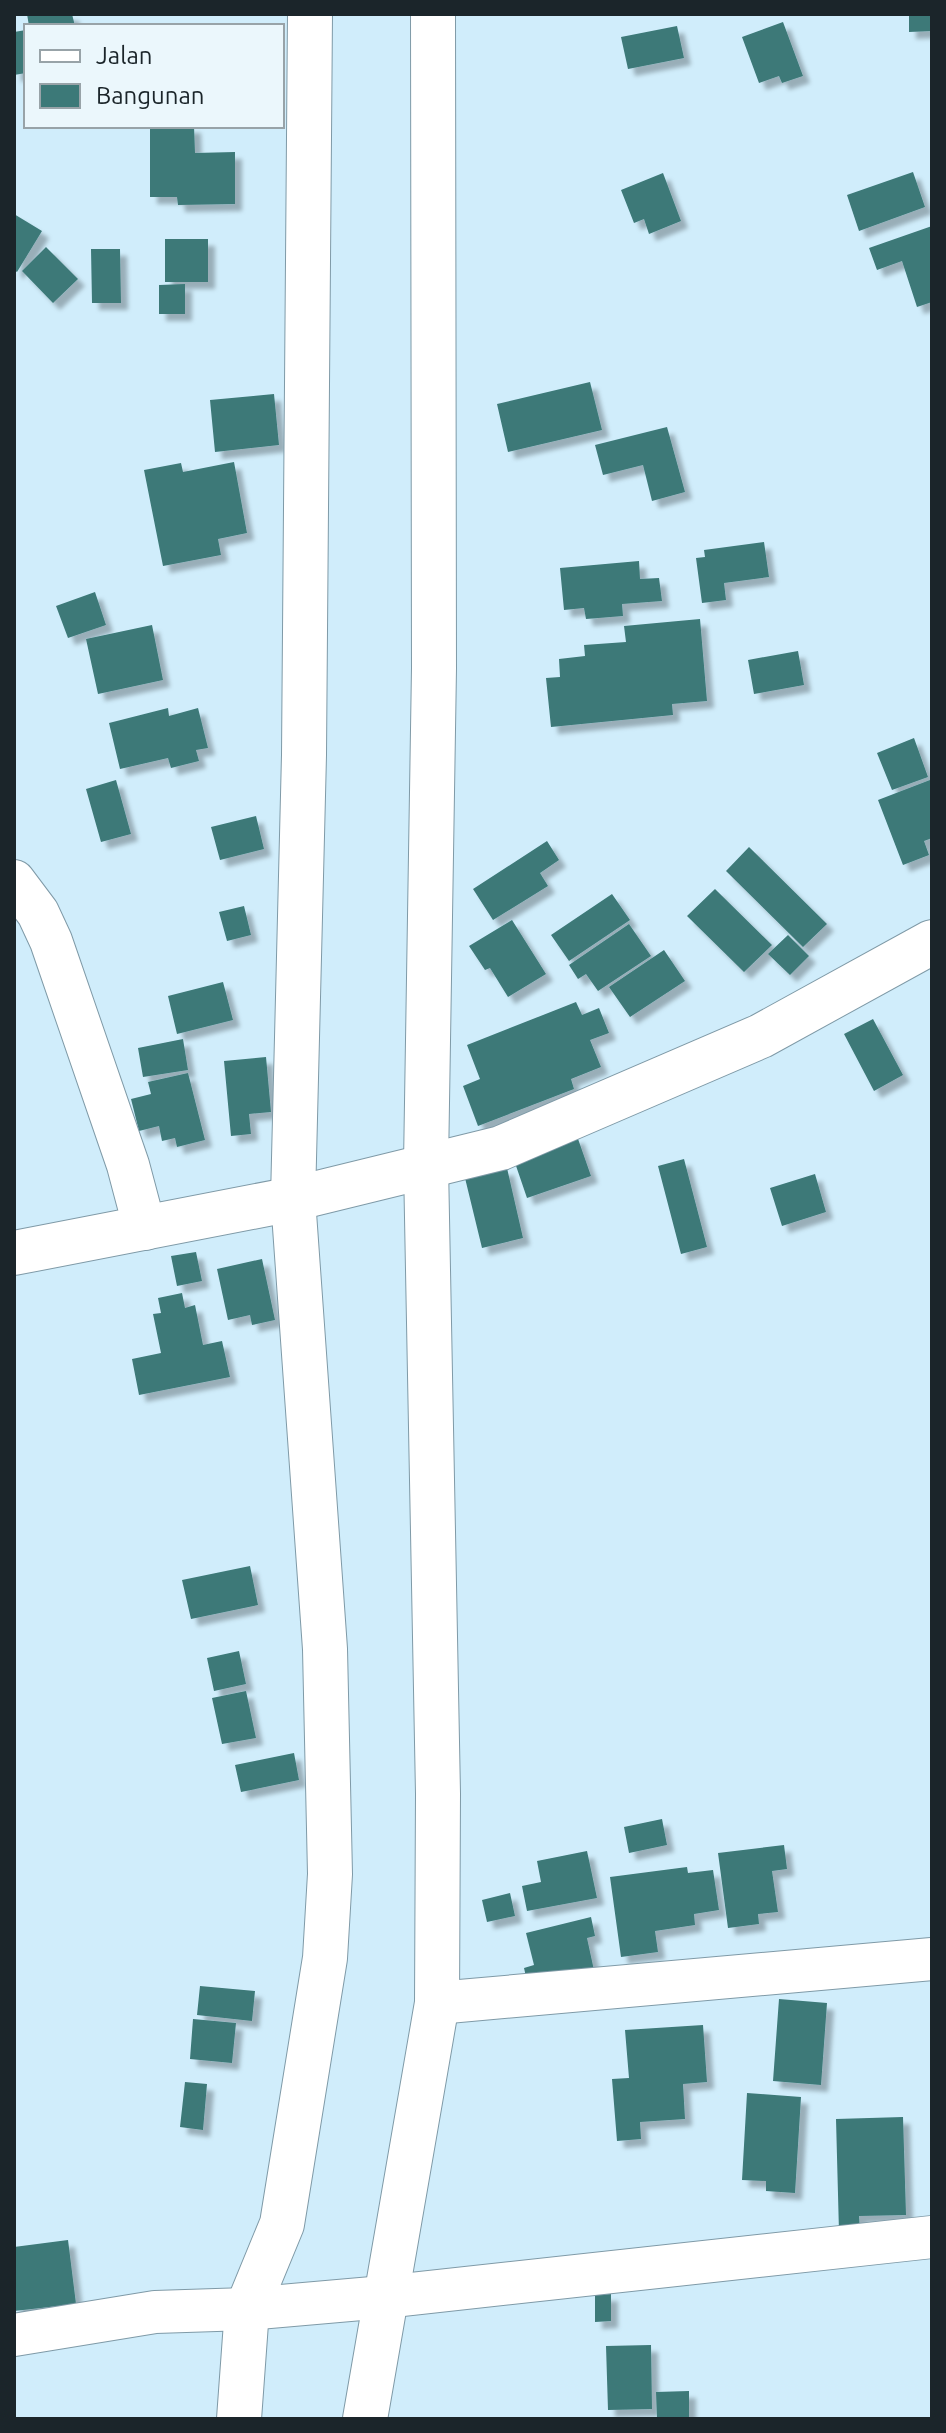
<svg xmlns="http://www.w3.org/2000/svg" width="946" height="2433" font-family="Ubuntu,sans-serif">
<defs>
<filter id="shadow"><feDropShadow dx="7" dy="7" stdDeviation="2" flood-color="#0004"/></filter>
</defs>
<rect width="100%" height="100%" fill="#d0edfb"/>
<path fill="#3c7978" filter="url(#shadow)" d="M27,14H72L75,26H29Z
M909,14H932V31L909,32Z
M783,22L803,76L782,83L779,76L759,83L742,37Z
M677,26L684,58L628,69L621,37Z
M26,30V73L14,75V32Z
M150,126H194L195,153L235,152V204L178,205L177,197H150Z
M913,172L925,207L859,231L847,195Z
M663,173L681,221L649,234L644,219L634,223L621,190Z
M14,214L42,231L17,272L14,270Z
M932,226V302L917,307L902,261L877,270L869,248Z
M165,239H208V282H165Z
M46,247L78,279L53,303L22,271Z
M91,249H120L121,303H92Z
M185,284V314H159V285Z
M590,382L602,430L508,452L497,404Z
M274,394L279,445L215,452L210,400Z
M667,427L685,492L652,501L643,465L603,475L595,445Z
M234,462L247,533L218,539L221,555L163,566L144,470L181,463L183,472Z
M764,542L769,577L724,583L726,600L702,603L696,558L705,557L704,550Z
M639,561L640,579L659,578L662,601L622,604L623,616L586,619L584,608L564,610L560,568Z
M95,592L106,625L68,638L56,606Z
M700,619L707,701L672,704L673,715L551,727L546,678L560,677L559,659L585,656L584,645L626,642L624,626Z
M152,625L163,680L98,694L86,639Z
M798,651L804,685L754,694L748,660Z
M168,708L169,716L198,708L208,748L196,750L199,761L171,768L168,758L120,769L109,723Z
M914,738L928,777L892,790L877,753Z
M116,780L131,834L101,842L86,789Z
M930,780L932,838L924,841L929,855L903,865L878,800Z
M256,816L264,849L220,860L211,827Z
M547,841L559,860L540,873L548,886L493,920L473,889Z
M749,847L827,924L803,947L726,871Z
M715,889L772,945L744,972L687,916Z
M612,894L630,920L569,961L551,935Z
M244,906L251,935L227,941L219,912Z
M512,920L546,974L508,997L490,968L485,970L469,946Z
M629,924L651,956L598,991L586,974L578,979L569,965Z
M788,935L809,956L790,975L768,954Z
M664,950L685,981L630,1017L609,987Z
M223,982L233,1020L177,1034L168,996Z
M576,1002L582,1015L599,1008L609,1033L590,1040L601,1067L571,1079L574,1089L478,1126L463,1086L480,1079L467,1045Z
M873,1019L903,1075L874,1091L844,1034Z
M183,1039L188,1070L143,1077L138,1048Z
M266,1057L271,1112L249,1114L251,1134L231,1136L224,1061Z
M188,1073L205,1140L177,1147L175,1138L162,1141L159,1126L139,1131L131,1099L151,1094L148,1082Z
M577,1136L591,1176L527,1198L513,1157Z
M684,1159L707,1247L681,1254L658,1166Z
M507,1168L523,1238L482,1248L465,1178Z
M815,1174L826,1212L782,1226L770,1188Z
M196,1252L202,1281L177,1286L171,1256Z
M262,1259L275,1320L252,1325L250,1315L228,1320L217,1269Z
M182,1293L185,1308L195,1305L203,1345L222,1341L230,1377L139,1395L132,1359L161,1353L153,1314L161,1313L158,1298Z
M250,1566L258,1605L191,1619L182,1580Z
M239,1651L246,1684L214,1691L207,1658Z
M246,1691L256,1738L222,1744L212,1698Z
M294,1753L299,1780L241,1792L235,1765Z
M662,1819L667,1845L629,1853L624,1827Z
M784,1845L787,1869L772,1871L778,1912L758,1914L759,1924L728,1928L718,1853Z
M587,1851L597,1898L527,1911L522,1886L541,1882L537,1861Z
M687,1867L688,1873L713,1870L719,1910L694,1914L695,1925L655,1931L658,1952L621,1957L610,1877Z
M510,1893L515,1916L487,1922L482,1900Z
M591,1917L595,1936L587,1938L595,1975L530,1994L524,1968L534,1965L526,1933Z
M200,1986L255,1991L252,2021L197,2015Z
M779,1999L827,2003L821,2085L773,2081Z
M193,2019L236,2023L232,2063L190,2059Z
M703,2025L707,2082L683,2084L685,2119L640,2122L641,2139L617,2141L612,2079L629,2078L625,2030Z
M185,2082L207,2084L203,2130L180,2127Z
M747,2093L801,2097L795,2193L766,2191V2181L742,2180Z
M903,2117L906,2215L859,2216L860,2232H839L836,2119Z
M68,2240L76,2304L14,2311V2247Z
M611,2294V2321L595,2322V2295Z
M651,2345L652,2409L608,2410L606,2346Z
M689,2391V2419H657L656,2392Z"/>
<g fill="none" stroke-linecap="round" stroke-linejoin="round">
<defs>
<path id="minor" d="M14,881L38,913L51,941L128,1165L145,1229
M437,2003L932,1959
M14,2335L155,2312L247,2309L384,2297L932,2237"/>
<path id="tertiary" d="M14,1253L293,1199L501,1148L761,1036L932,942"/>
<path id="trunk" d="M239,2419L247,2309L282,2224L325,1958L330,1874L325,1649L293,1199L304,755L310,14
M365,2419L437,2003L438,1794L426,1165L434,668L433,14"/>
</defs>
<use href="#minor" stroke="#7f9aa7" stroke-width="44"/>
<use href="#tertiary" stroke="#7f9aa7" stroke-width="46"/>
<use href="#trunk" stroke="#7f9aa7" stroke-width="46"/>
<use href="#minor" stroke="#fff" stroke-width="42"/>
<use href="#tertiary" stroke="#fff" stroke-width="44"/>
<use href="#trunk" stroke="#fff" stroke-width="44"/>
</g>
<rect width="946" height="2433" fill="none" stroke="#1b252a" stroke-width="32"/>
<rect x="24" y="24" width="260" height="104" fill="#ebf7fc" stroke="#98a3a8" stroke-width="2"/>
<rect x="40" y="50" width="40" height="12" fill="#ffffff" stroke="#98a3a8" stroke-width="2"/>
<text x="96" y="64" font-size="24" fill="#1b252a">Jalan</text>
<rect x="40" y="84" width="40" height="24" fill="#3c7978" stroke="#98a3a8" stroke-width="2"/>
<text x="96" y="104" font-size="24" fill="#1b252a">Bangunan</text>
</svg>
